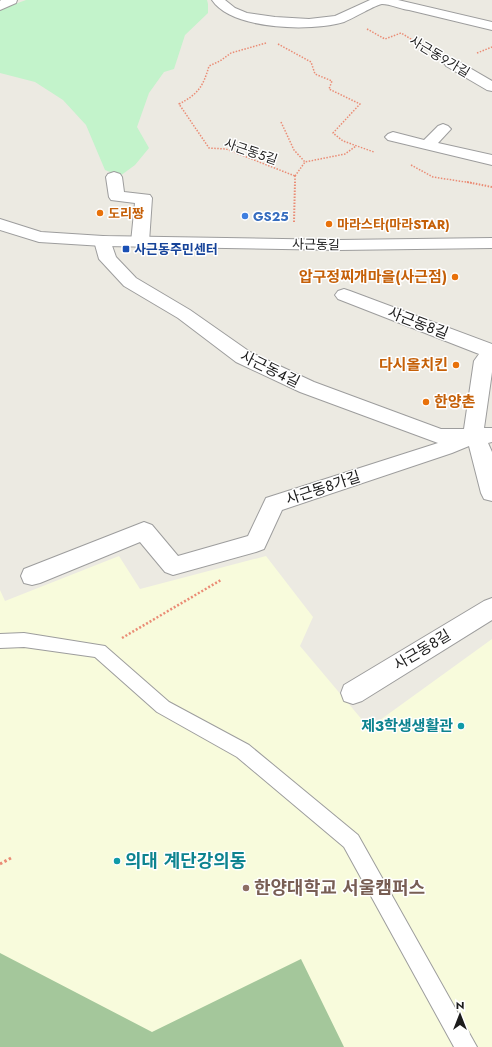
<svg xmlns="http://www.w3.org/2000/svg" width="492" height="1047" font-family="Jost,'Noto Sans KR',sans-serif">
<rect width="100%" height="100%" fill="#eceae2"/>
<path fill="#f8fbdc" d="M119,556L140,589L266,556L313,617L300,646L369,728L492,639V1047H0V590L5,601Z"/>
<path fill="#a4c79b" d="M0,953L152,1032L301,959L344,1047H0Z"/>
<path fill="#c3f3cb" d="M26,0H207L208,4V13L185,35L174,69L164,72L149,93L137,127L149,148L135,165L120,176L105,170L86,125L63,100L35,82L0,73V7L4,8Z"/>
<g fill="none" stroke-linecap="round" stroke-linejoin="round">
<defs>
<path id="service" d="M24,633L105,646L169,702L249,745L358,835L477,1047H454L344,847L237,757L157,712L95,657L24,647L0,648V634Z"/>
<path id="minor" d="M1,0H17L16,3L0,10V1Z
M212,0H225L235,8L247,13L275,17L309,19L335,16L370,0H398L492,22V30C464,23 437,17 409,10C401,9 390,4 382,4C377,4 352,19 344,22C311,32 232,30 212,0Z
M451,59L456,60L492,81V91L487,90L446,66L444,63L446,60Z
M443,124L448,126L451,129L438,143L492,155V165L388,140L385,137L388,134L393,132L424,140L438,126Z
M114,172L120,174L122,177L124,192L150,195L152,198L149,242L146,246L140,247L134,246L131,242L135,203L111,200L109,197L106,177L108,174Z
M103,236L109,237L116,257L136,278L190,310L250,352L314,382L441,429H464L474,361L479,354L338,299L335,295L338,291L344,289L350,291L492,344V372L484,428H492V442L488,443L492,452V501L484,499L481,493L469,446L452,453L282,510L264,549L256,552L173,575L165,572L140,542L40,583L32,585L24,583L21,576L24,569L144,522L152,525L178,556L248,536L266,498L438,443L300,392L236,362L178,318L124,286L99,259L94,241L97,237Z
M492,598V620L362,701L353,704L344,701L341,693L344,685L484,601Z"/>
<path id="tertiary" d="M0,219L41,232L103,236L339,240L492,238V248L339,250L103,246L39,242L0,230Z"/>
</defs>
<use href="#service" stroke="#9d9d9d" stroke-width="2"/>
<use href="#minor" stroke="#9d9d9d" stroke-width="2"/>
<use href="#tertiary" stroke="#9d9d9d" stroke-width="2"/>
<path stroke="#ea8c75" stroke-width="1.5" stroke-dasharray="1.5 1.5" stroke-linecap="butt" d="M367,29L385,39L401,33L431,51
M266,43L231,53L220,61L209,66C203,87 198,94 179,104L209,148L226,149L295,176
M278,44L311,62L315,74L332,81L329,89L360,104L333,133L343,141L374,152
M477,53L492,47
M281,122L294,150L305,162
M411,165L433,177L472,183
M295,176L305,162L345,154L356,146
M295,183V176"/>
<path stroke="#ea8c75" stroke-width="2" stroke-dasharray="1.5 1.5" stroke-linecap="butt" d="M467,182L492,187
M294,222L295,182"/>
<path stroke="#ea8c75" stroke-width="2.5" stroke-dasharray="2 2" stroke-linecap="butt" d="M122,638L221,580"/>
<path stroke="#ea8c75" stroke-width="3" stroke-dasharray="2.5 2.5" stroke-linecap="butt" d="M0,864L11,858"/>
<use href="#service" fill="#fff" fill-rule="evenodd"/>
<use href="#minor" fill="#fff" fill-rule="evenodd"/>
<use href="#tertiary" fill="#fff" fill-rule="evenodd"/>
</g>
<g fill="#e8710a" stroke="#fff" stroke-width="1.5">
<circle cx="100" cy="213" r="4"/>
<circle cx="329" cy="224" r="4"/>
<circle cx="455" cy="277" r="4"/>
<circle cx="456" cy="365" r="4"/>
<circle cx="426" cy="402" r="4"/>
</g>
<circle fill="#3f7fe0" stroke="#fff" stroke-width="1.5" cx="245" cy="216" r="4"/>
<rect fill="#1a4fb4" stroke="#fff" stroke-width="1.5" x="122" y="245" width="8" height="8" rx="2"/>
<g fill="#0f9aa8" stroke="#fff" stroke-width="1.5">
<circle cx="461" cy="726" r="4"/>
<circle cx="117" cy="861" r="4"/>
</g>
<circle fill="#8d6e63" stroke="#fff" stroke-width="1.5" cx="246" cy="888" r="4"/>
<g text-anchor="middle" stroke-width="3" stroke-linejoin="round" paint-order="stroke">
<g font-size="13" fill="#1c1c1c" stroke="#fff">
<text transform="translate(440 56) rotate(31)" y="5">사근동9가길</text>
<text transform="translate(251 151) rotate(19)" y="5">사근동5길</text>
<text transform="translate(316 244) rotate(1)" y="5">사근동길</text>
</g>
<g font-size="13" font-weight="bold" fill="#c56008" stroke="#fff" text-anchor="start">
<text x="108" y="218">도리짱</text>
<text x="337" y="229">마라스타(마라STAR)</text>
</g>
<g font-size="13" font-weight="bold" fill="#366cbe" stroke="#fff" text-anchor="start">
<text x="253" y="221">GS25</text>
</g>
<g font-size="13" font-weight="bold" fill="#164399" stroke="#fff" text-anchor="start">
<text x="134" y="254">사근동주민센터</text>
</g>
<g font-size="15" font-weight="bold" fill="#c56008" stroke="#fff" text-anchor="end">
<text x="447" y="282">압구정찌개마을(사근점)</text>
<text x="448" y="370">다시올치킨</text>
<text x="434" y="407" text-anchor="start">한양촌</text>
</g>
<g font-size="15" fill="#1c1c1c" stroke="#fff">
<text transform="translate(418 323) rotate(21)" y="5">사근동8길</text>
<text transform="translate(270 369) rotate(26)" y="5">사근동4길</text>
<text transform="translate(323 488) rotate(-18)" y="5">사근동8가길</text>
<text transform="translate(422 650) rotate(-31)" y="5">사근동8길</text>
</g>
<g font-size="15" font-weight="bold" fill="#0d838f" stroke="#fff" text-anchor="end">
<text x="453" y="731">제3학생생활관</text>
</g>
<g font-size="18" font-weight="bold" fill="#0d838f" stroke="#fff" text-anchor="start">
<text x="125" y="867">의대 계단강의동</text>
</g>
<g font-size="18" font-weight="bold" fill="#785e54" stroke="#fff" text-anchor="start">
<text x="254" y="894">한양대학교 서울캠퍼스</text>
</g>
</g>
<g transform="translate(460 1015)" stroke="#ffffff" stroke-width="3" paint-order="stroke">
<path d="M0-3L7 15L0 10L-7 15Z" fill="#1c1c1c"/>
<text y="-6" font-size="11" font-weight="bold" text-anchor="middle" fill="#1c1c1c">N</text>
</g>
</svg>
